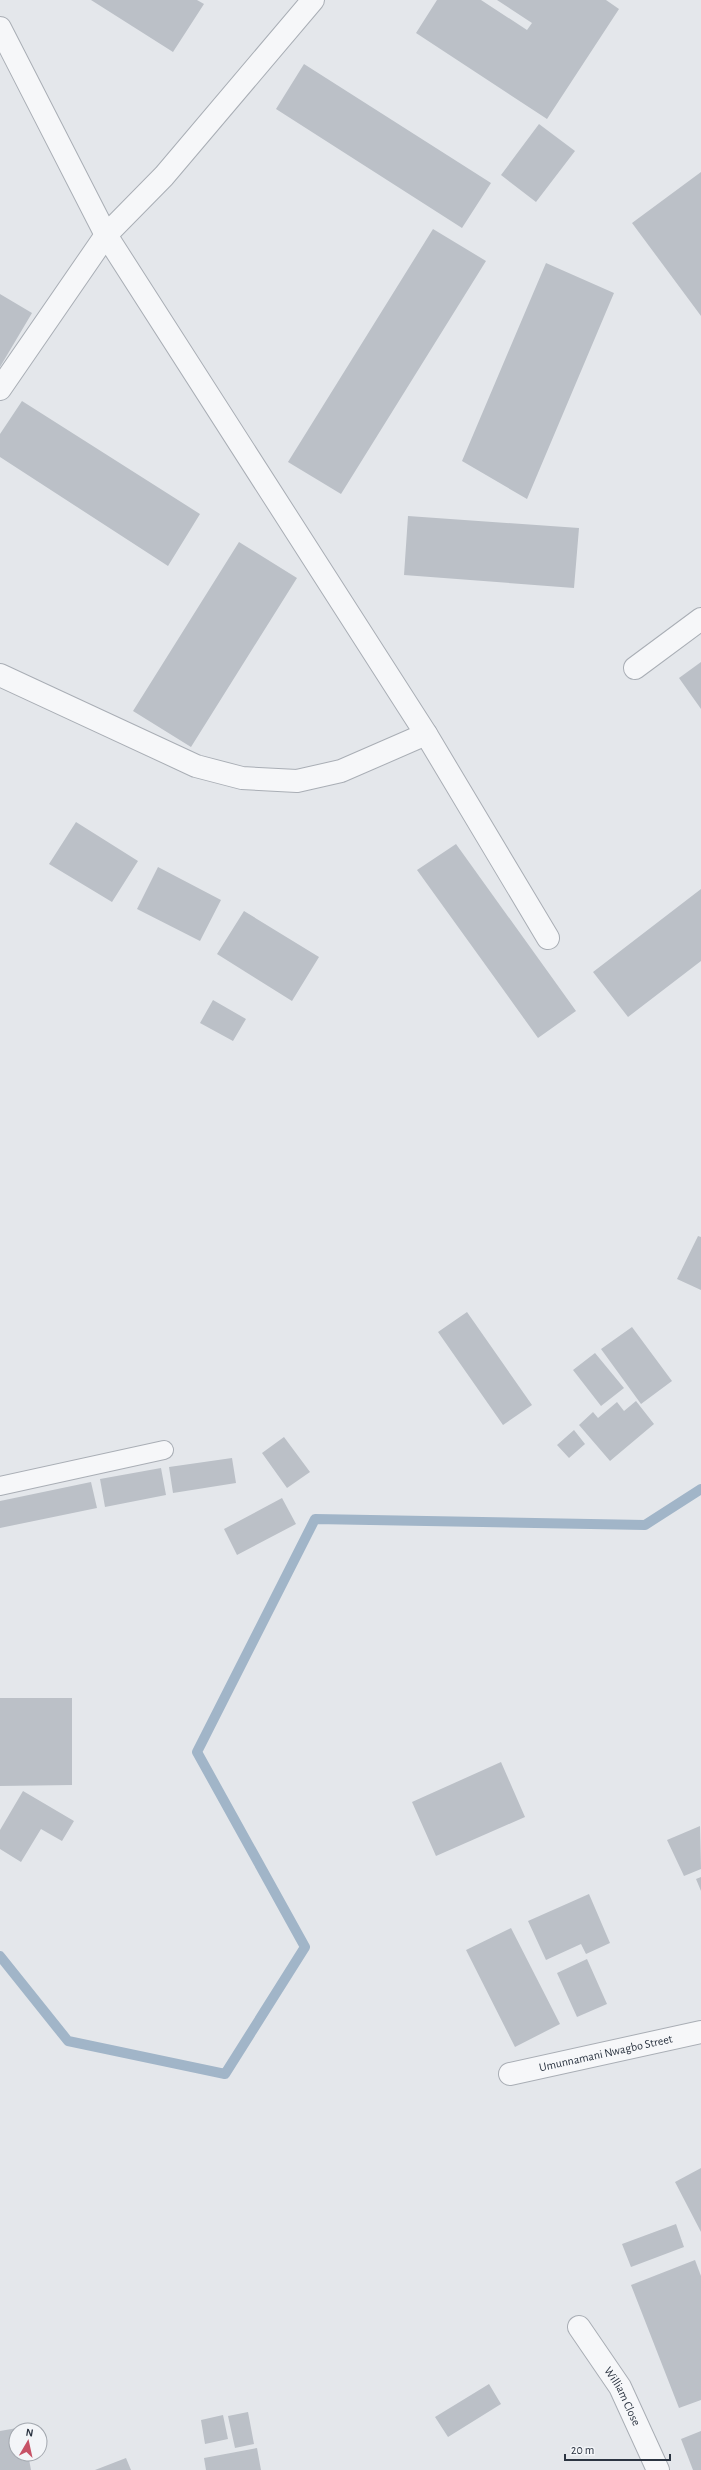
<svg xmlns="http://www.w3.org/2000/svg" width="701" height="2470" font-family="'Alegreya Sans',sans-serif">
<rect width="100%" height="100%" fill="#e4e7eb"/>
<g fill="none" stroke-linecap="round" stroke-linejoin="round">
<path stroke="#a1b5c8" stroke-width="10" d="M0,1956L68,2041L225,2074L305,1947L197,1752L315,1519L645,1525L701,1489"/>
</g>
<path fill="#bbc0c7" d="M91,0H197L204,4L173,52Z
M437,0H481L527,30L532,23L497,0H606L619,9L547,119L416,33Z
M304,64L491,183L462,228L276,109Z
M539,124L575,151L536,202L501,175Z
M701,172V316L632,223Z
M433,229L486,261L341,494L288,462Z
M546,263L614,293L527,499L462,461Z
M0,294L32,313L0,367Z
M22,401L200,514L168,566L0,457V434Z
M408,516L579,528L574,588L404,575Z
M239,542L297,578L191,747L133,711Z
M701,662V709L679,678Z
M76,822L138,861L112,902L49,864Z
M456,844L576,1011L538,1038L417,870Z
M158,867L221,900L200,941L137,909Z
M701,889V961L628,1017L593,972Z
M244,911L319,957L292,1001L217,954Z
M213,1000L246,1019L233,1041L200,1023Z
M698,1236L701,1237V1290L677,1279Z
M467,1312L532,1405L503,1425L438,1332Z
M632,1327L672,1381L641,1404L601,1349Z
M595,1353L624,1388L601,1406L573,1370Z
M636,1401L654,1424L610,1461L579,1425L593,1412L598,1418L617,1402L624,1411Z
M574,1430L585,1444L569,1458L557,1445Z
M284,1437L310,1472L287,1488L262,1453Z
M232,1458L236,1483L173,1493L169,1467Z
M161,1468L166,1495L105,1507L100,1479Z
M91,1482L97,1508L0,1528V1501Z
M282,1498L296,1524L237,1555L224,1529Z
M0,1698H72V1785L0,1786Z
M501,1762L525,1817L436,1856L412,1802Z
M23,1791L74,1821L62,1841L41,1829L21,1862L0,1849V1830Z
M700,1826L701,1869L684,1876L667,1840Z
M701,1877V1891L696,1879Z
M589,1894L610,1943L586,1954L581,1944L546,1960L528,1921Z
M511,1928L560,2024L515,2047L466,1950Z
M587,1959L607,2004L577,2017L557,1973Z
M701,2168V2232L675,2182Z
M676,2224L684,2247L631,2267L622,2244Z
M695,2260L701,2276V2400L679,2408L631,2285Z
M489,2384L501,2404L448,2437L435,2417Z
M248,2412L254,2444L235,2448L228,2416Z
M223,2415L228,2439L205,2444L201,2420Z
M23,2427L24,2430H16V2454H28L31,2470H0V2431Z
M701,2431V2470H693L681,2439Z
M257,2448L261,2470H206L204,2458Z
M126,2458L131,2470H95Z"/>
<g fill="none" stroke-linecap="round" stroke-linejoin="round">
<defs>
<path id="lane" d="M0,1486L164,1450"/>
<g id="street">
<path d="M0,28L106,235L426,734L548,938"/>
<path d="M0,389L106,235L164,176L313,0"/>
<path d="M635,668L701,619"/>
<path d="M0,675L196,766L242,778L297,781L341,771L426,734"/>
<path id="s1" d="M510,2074L701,2032"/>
<path id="s2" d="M579,2327L620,2387L658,2470"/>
</g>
</defs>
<use href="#lane" stroke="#a9aeb5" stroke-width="20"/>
<use href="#street" stroke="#a9aeb5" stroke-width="24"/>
<use href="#lane" stroke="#f6f7f9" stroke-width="18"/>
<use href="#street" stroke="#f6f7f9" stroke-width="22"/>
</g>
<g text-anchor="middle" stroke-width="3.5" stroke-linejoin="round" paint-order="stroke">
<g font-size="12" fill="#2c3542" stroke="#f3f5f8">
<text dy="4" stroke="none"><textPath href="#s1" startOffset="98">Umunnamani Nwagbo Street</textPath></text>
<text dy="4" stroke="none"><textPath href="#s2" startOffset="82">William Close</textPath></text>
</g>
</g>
<g transform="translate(28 2442) rotate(9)"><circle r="19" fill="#f3f5f8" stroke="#a3a8af"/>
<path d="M0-3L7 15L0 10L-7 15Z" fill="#c75266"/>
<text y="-6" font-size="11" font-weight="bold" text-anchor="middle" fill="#2c3542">N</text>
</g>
<path d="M565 2454v6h105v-6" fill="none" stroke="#2c3542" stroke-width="2"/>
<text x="571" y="2454" font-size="12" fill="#2c3542" stroke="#f3f5f8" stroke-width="3" paint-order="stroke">20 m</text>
</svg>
